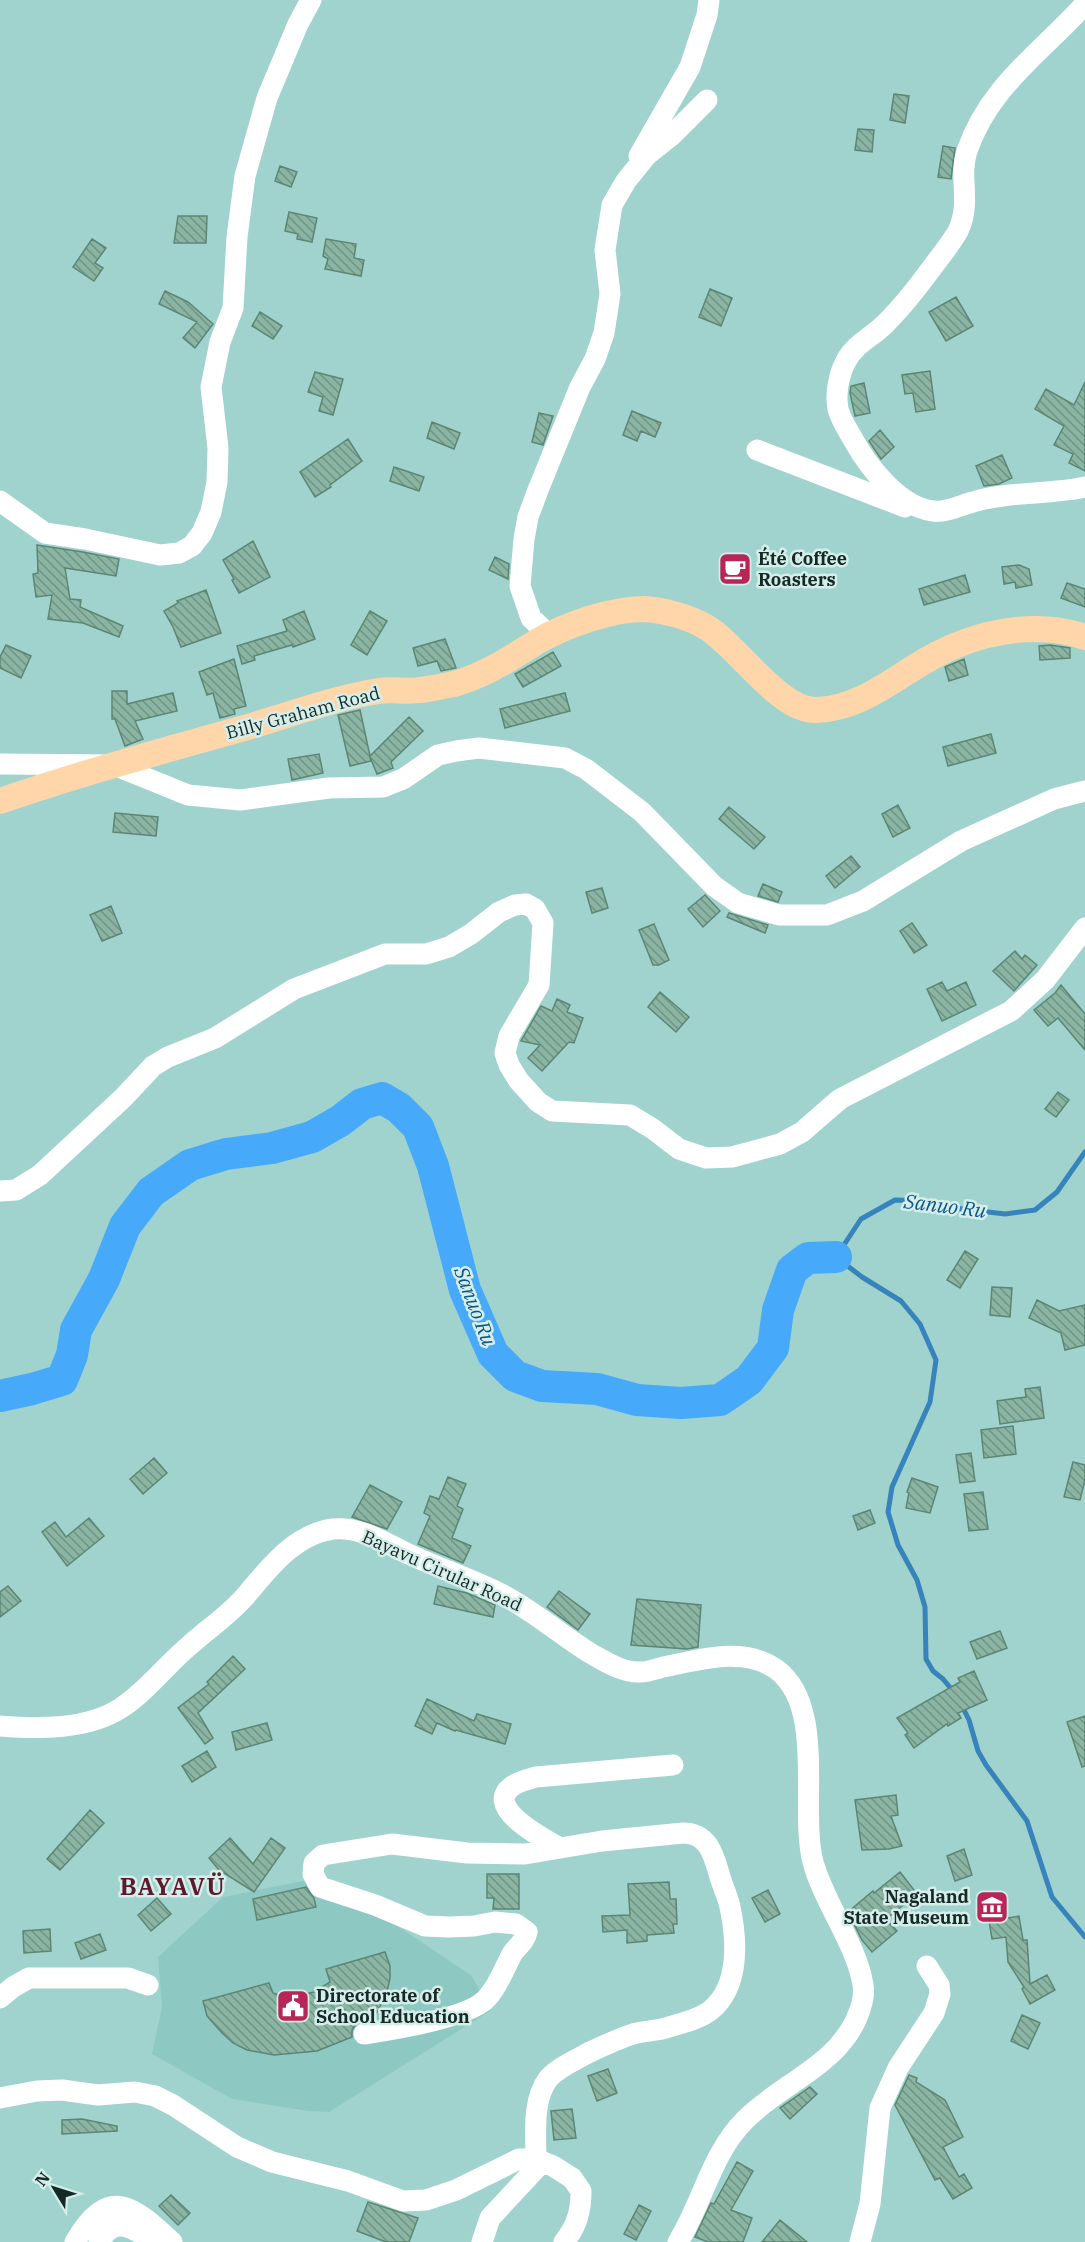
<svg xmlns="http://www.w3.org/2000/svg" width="1085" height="2242" font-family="'IBM Plex Serif',serif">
<defs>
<pattern id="building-back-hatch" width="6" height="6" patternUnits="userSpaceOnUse" patternTransform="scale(1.5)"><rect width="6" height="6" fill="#8ab5a3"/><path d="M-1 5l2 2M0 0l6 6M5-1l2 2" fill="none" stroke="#709385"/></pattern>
</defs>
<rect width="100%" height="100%" fill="#a0d3cd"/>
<path fill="#8dc9c2" d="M303,1881L390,1921L472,1976L490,2011L329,2112L309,2111L232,2099L152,2054L162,2007L158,1957L223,1897Z"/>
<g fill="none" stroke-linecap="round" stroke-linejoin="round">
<path stroke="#3783bb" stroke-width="5" d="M953,1691L943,1679L933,1671L926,1659L925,1607L917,1580L898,1545L888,1512L892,1487L930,1402L936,1360L920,1324L901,1301L862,1277L836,1257L861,1219L895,1200L928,1201L954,1208L1005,1214L1035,1210L1057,1192L1085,1152
M961,1704L969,1720L978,1751L986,1765L1027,1821L1052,1897L1085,1937"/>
<path stroke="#46a9fa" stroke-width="32" d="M0,1396L32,1389L62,1380L72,1355L76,1330L104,1279L125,1226L151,1192L190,1165L226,1154L272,1148L312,1137L340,1121L362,1104L382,1098L399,1108L418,1127L433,1166L465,1290L493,1354L515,1376L542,1386L597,1389L637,1400L681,1403L720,1400L749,1380L773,1348L778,1310L792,1270L808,1258L836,1257"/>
</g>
<path fill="url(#building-back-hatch)" stroke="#5c8674" stroke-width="1.5" d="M894,94L909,96L905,123L890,120Z
M858,129L874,130L872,152L855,150Z
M943,146L955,148L951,179L938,177Z
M280,166L297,172L291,187L275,181Z
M289,212L317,218L312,242L297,239L298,234L285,231Z
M178,216H207L206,243H174Z
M92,239L106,248L95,263L103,268L94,281L73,267Z
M326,239L356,244L354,258L364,260L361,276L325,269L328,259L323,256Z
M710,289L732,298L721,326L699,317Z
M165,291L188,302L213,324L195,348L183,338L197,322L159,304Z
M956,297L973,326L946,341L929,312Z
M260,312L282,326L273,339L252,326Z
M930,371L935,409L916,412L913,393L905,394L902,375Z
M315,372L343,379L333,415L319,411L323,397L308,392Z
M1085,382V471L1069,463L1073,454L1054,445L1064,426L1035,409L1046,389L1074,405Z
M864,383L870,413L855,416L850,393L851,386Z
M632,411L661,423L655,437L641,431L637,441L623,435Z
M539,413L553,416L543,445L532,442Z
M432,422L460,433L454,449L427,438Z
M880,430L894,447L881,459L869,441Z
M348,439L362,461L330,485L331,487L315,497L300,472Z
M1002,455L1012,478L999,484L984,486L976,466Z
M394,467L424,477L419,491L390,481Z
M253,541L270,577L239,593L232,580L234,579L223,560Z
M37,545L83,552L119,559L116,576L65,568L70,599L81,600L80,607L123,626L119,637L83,623L48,619L52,595L36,597L33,574L38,573Z
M495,557L509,564L508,579L489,570Z
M1019,565L1029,569L1032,585L1016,588L1015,582L1004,584L1002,567Z
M965,575L970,592L924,605L919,589Z
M1067,583L1085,589V607L1061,598Z
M206,590L221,633L181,647L173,627L164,611L178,603L177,601Z
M304,611L315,639L293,647L292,645L254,656L255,660L242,664L237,646L287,631L283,620Z
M370,611L387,621L367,655L351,645Z
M445,639L456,668L441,671L437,661L418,666L413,648Z
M6,645L31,656L21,678L0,668V657Z
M1050,645L1070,648V658L1040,660L1039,646Z
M553,652L561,666L523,687L515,674Z
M234,659L246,706L234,709L235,714L220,718L213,693L207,695L199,672Z
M964,659L968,675L949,681L945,667Z
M112,691H127V704L173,693L177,711L135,721L143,739L125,746L115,719H112Z
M565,693L570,711L505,728L500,709Z
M360,710L370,756L409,717L423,731L391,762L393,768L377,774L370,757L371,761L350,766L338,715Z
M991,734L996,753L948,766L943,747Z
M319,754L323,773L292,780L288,759Z
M898,805L910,828L893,837L882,814Z
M729,807L765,837L754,849L719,819Z
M115,813L158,817L156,836L113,832Z
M851,856L860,867L835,888L826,876Z
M763,884L782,892L778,902L758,896Z
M602,888L608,908L592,913L586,892Z
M705,895L720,911L703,927L688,909Z
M111,906L122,933L102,941L90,915Z
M729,913L768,925L765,933L727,917Z
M912,923L927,945L914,953L900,931Z
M654,924L669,960L659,965H653L639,930Z
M1015,951L1022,959L1025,955L1037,965L1014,991L993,971Z
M942,982L947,991L966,982L976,1005L942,1021L927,989Z
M1061,985L1085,1014V1050L1058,1018L1048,1026L1034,1010L1055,993Z
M660,992L689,1017L676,1032L648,1007Z
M557,999L570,1005L567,1012L583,1018L574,1043L569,1042L542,1071L528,1058L540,1045L521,1041L541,1006L552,1011Z
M1058,1092L1069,1100L1056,1117L1045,1109Z
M965,1251L978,1259L960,1288L947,1280Z
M992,1287L1012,1288L1010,1317L990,1315Z
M1037,1300L1059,1311L1085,1305V1345L1065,1350L1061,1333L1029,1318Z
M1040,1387L1044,1418L1000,1424L997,1401L1026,1397L1025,1389Z
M1013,1426L1016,1454L984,1458L981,1430Z
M971,1453L975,1481L960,1483L956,1455Z
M154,1458L167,1473L143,1494L130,1479Z
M1073,1462L1085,1465V1480L1080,1500L1064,1497Z
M448,1477L466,1484L457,1506L463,1509L452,1538L471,1546L463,1563L418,1544L430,1516L424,1513L430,1496L439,1499Z
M912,1478L938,1487L930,1513L906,1508L909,1493L907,1492Z
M370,1485L402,1502L387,1529L352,1517Z
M983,1492L988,1529L969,1531L964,1494Z
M870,1510L875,1523L858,1530L853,1516Z
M89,1518L104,1536L67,1566L42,1532L55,1522L66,1537Z
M8,1586L21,1601L0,1617V1592Z
M438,1586L467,1593L495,1605L493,1617L434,1604Z
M559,1591L590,1614L578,1630L547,1607Z
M637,1599L701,1605L698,1647L687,1649L631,1645Z
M1000,1631L1007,1648L977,1659L970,1642Z
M233,1656L245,1669L198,1713L213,1738L205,1744L178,1708L209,1684L207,1682Z
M974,1671L987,1700L958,1713L961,1718L948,1726L947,1724L914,1748L905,1735L908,1733L897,1718L960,1682L958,1678Z
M427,1699L474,1721L477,1714L511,1724L505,1744L456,1730L455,1731L437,1723L432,1734L415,1726Z
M1085,1716V1766L1082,1767L1067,1722Z
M267,1723L272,1740L236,1750L232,1732Z
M207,1751L216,1767L192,1782L182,1766Z
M896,1795L898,1815L891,1816L902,1846L889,1849L862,1850L855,1800Z
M90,1810L104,1823L60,1870L47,1859Z
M230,1838L253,1864L271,1838L285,1848L254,1892L219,1870L209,1858Z
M964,1849L972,1875L955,1881L947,1856Z
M900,1872L917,1894L886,1919L897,1931L872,1952L862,1940L848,1912L873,1891L874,1893Z
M487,1874H519V1909H493L494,1898H487Z
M669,1882L670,1899H676L677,1924H673L674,1933L647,1935V1941L627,1943V1930L603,1932L602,1916L630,1915L628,1884Z
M306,1887L314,1898L316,1907L257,1920L253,1899Z
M768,1890L780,1914L765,1922L752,1898Z
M157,1898L171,1914L151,1931L138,1915Z
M1019,1916L1023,1940H1027L1030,1984L1047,1975L1055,1990L1030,2004L1022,1989L1024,1987L1008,1962L1006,1937L992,1939L989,1921Z
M50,1929L51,1951L24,1953L23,1931Z
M100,1934L106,1950L81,1959L75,1943Z
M385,1952L390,1966V1978L387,1992L378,2011L370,2020L356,2024L352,2030V2037L317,2051L274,2055L247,2050L233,2043L222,2033L207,2016L203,2001L269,1983L273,1993L282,1996L300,1995L314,1992L330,1982L326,1969Z
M1022,2015L1040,2023L1028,2049L1011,2041Z
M608,2069L617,2093L597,2101L588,2076Z
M909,2075L917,2078L916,2082L945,2100L963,2137L943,2147L959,2177L964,2174L972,2188L953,2199L940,2178L935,2180L895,2105Z
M810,2087L817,2094L790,2119L780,2108Z
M572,2109L576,2138L554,2140L551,2111Z
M82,2119L117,2126V2131L62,2134V2120Z
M737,2162L753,2171L731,2210L752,2218L743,2242H708L695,2237L711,2203L714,2204Z
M171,2195L190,2213L178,2225L159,2206Z
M368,2202L418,2218L409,2242H386L357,2231Z
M639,2205L651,2211L636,2240L624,2234Z
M780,2220L807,2242H762Z"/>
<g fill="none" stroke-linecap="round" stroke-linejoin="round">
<path stroke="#fff" stroke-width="21" d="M1085,4C1042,52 989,86 967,151C958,178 972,202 958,231C953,240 946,249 940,257C923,280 906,303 885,324C872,337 855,344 846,361C839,374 835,393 838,409C841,421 848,430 854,441C869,468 900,507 933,511C946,513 961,505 973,502C1010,491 1048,495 1085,487
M639,156L690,67L707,15L709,0
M757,450L905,507
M0,501L45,533L85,539L160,555L179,553L192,546L202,533L211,512L217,482L218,448L211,387L220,342L233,308L237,237L245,176L267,98L298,24L311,0
M549,635L531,618L520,586L524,539L528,517L538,490L580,387L595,359L604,333L610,294L605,250L612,205L626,181L647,155L672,135L707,100
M0,764L114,765L188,795L240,800L329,788L383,787L403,779L438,755L456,751L479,748L565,758L586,769L642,812L714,886L738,903L779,915H827L863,901L961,841L1054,799L1085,791
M0,1191L16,1190L40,1175L123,1098L153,1066L168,1057L215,1038L294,989L385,954H426L449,947L471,934L499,912L515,905L526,904L535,909L543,923L539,985L509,1036L505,1053L509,1065L519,1081L538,1102L552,1111L630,1115L653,1129L679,1149L706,1158L732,1157L780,1144L802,1132L840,1099L1011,1011L1045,980L1085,928
M0,1726C39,1729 87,1730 121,1708C147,1691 166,1665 190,1645C210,1627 231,1614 248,1593C270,1567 295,1534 333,1529C362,1526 388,1545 413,1556C441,1569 471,1579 499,1593C532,1609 559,1634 590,1653C604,1661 623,1673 640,1672C648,1672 656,1669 663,1667C700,1660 743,1646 776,1669C827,1706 799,1808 813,1862C824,1903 857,1945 863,1985C865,1995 862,2005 858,2015C838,2066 781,2083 745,2120C711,2154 703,2202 678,2242
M560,1848C544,1839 480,1806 514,1785C521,1781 529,1779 536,1777L673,1765
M0,1998L13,1987L29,1978H128L148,1985
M364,2034C391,2030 470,2018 487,1998C499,1985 504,1969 512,1954C518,1945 524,1944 527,1932L516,1924L495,1922L474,1926L449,1927L425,1926L375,1905L320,1887L313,1874L314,1863L323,1855L392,1844L467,1853L525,1854L602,1841L683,1833C709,1833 714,1856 720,1877C723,1887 728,1897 730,1907C737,1940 740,1986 711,2010C700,2019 682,2023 669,2027C657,2031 644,2031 633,2034C617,2039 601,2047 586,2054C574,2061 557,2068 548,2079C532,2100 536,2135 536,2159
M0,2098L37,2091L62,2090L98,2095L135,2092L155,2096L173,2105L237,2147L272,2162L348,2181L403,2201L426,2200L456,2190L519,2159H536L553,2166L572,2178L581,2191C581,2211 577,2226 564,2242
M75,2242C109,2184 133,2206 172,2242
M99,2242C116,2213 134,2230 156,2242
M482,2242L490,2218L542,2162
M860,2242L870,2204L880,2108L898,2068L934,2013L940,1994L939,1985L927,1966"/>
<path stroke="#ffd6a9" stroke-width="26" d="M0,801C82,773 165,750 248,727C289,715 338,697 379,691C392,689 406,692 420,690C431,689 443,686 454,684C486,675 511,658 538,641C566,625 611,609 644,609C664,610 689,617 706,627C738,646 779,711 816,710C861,709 895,677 932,657C977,632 1035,620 1085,637"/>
</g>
<defs>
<symbol id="cafe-square" viewBox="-11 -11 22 22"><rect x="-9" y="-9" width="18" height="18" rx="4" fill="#b62757" stroke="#d5eeea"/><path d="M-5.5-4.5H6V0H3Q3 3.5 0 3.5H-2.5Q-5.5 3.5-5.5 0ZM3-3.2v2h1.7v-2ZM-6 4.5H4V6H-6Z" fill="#fff"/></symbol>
<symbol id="museum-square" viewBox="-11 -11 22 22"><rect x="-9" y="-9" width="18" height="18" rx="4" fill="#b62757" stroke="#d5eeea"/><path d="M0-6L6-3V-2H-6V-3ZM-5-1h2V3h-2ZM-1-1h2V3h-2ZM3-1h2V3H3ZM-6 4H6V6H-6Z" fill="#fff"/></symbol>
<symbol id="civic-square" viewBox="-11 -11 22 22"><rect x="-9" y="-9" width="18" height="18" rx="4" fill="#b62757" stroke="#d5eeea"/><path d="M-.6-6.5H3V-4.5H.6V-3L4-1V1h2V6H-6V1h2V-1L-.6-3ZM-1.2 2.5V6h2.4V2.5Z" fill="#fff"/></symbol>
</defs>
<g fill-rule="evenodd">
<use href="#cafe-square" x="716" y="550" width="38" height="38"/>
<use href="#museum-square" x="973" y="1888" width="38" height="38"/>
<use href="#civic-square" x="274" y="1987" width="38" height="38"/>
</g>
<g text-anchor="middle" stroke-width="5" stroke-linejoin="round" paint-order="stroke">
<g font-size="18" font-weight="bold" fill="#152927" stroke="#d5eeea" text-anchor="start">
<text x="758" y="565">Été Coffee<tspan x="758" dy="21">Roasters</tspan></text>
<text x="969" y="1903" text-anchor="end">Nagaland<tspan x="969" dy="21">State Museum</tspan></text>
<text x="316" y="2002">Directorate of<tspan x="316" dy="21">School Education</tspan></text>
</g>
<g font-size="18" fill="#152927" stroke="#d5eeea">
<text transform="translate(303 713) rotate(-15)" y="6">Billy Graham Road</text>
<text transform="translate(442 1571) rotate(24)" y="6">Bayavu Cirular Road</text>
</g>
<g font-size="20" font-style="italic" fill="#0a5488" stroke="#d5eeea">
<text transform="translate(945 1206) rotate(7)" y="7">Sanuo Ru</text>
<text transform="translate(475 1306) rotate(69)" y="7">Sanuo Ru</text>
</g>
<g font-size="24" font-weight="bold" letter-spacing="1.5" fill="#5d192d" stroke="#d5eeea">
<text x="173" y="1895">BAYAVÜ</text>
</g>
</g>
<g transform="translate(54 2188) rotate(308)" stroke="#d5eeea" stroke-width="4.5" paint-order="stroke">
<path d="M0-4.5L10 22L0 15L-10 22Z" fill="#152927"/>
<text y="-9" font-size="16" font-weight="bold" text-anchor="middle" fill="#152927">N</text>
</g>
</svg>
